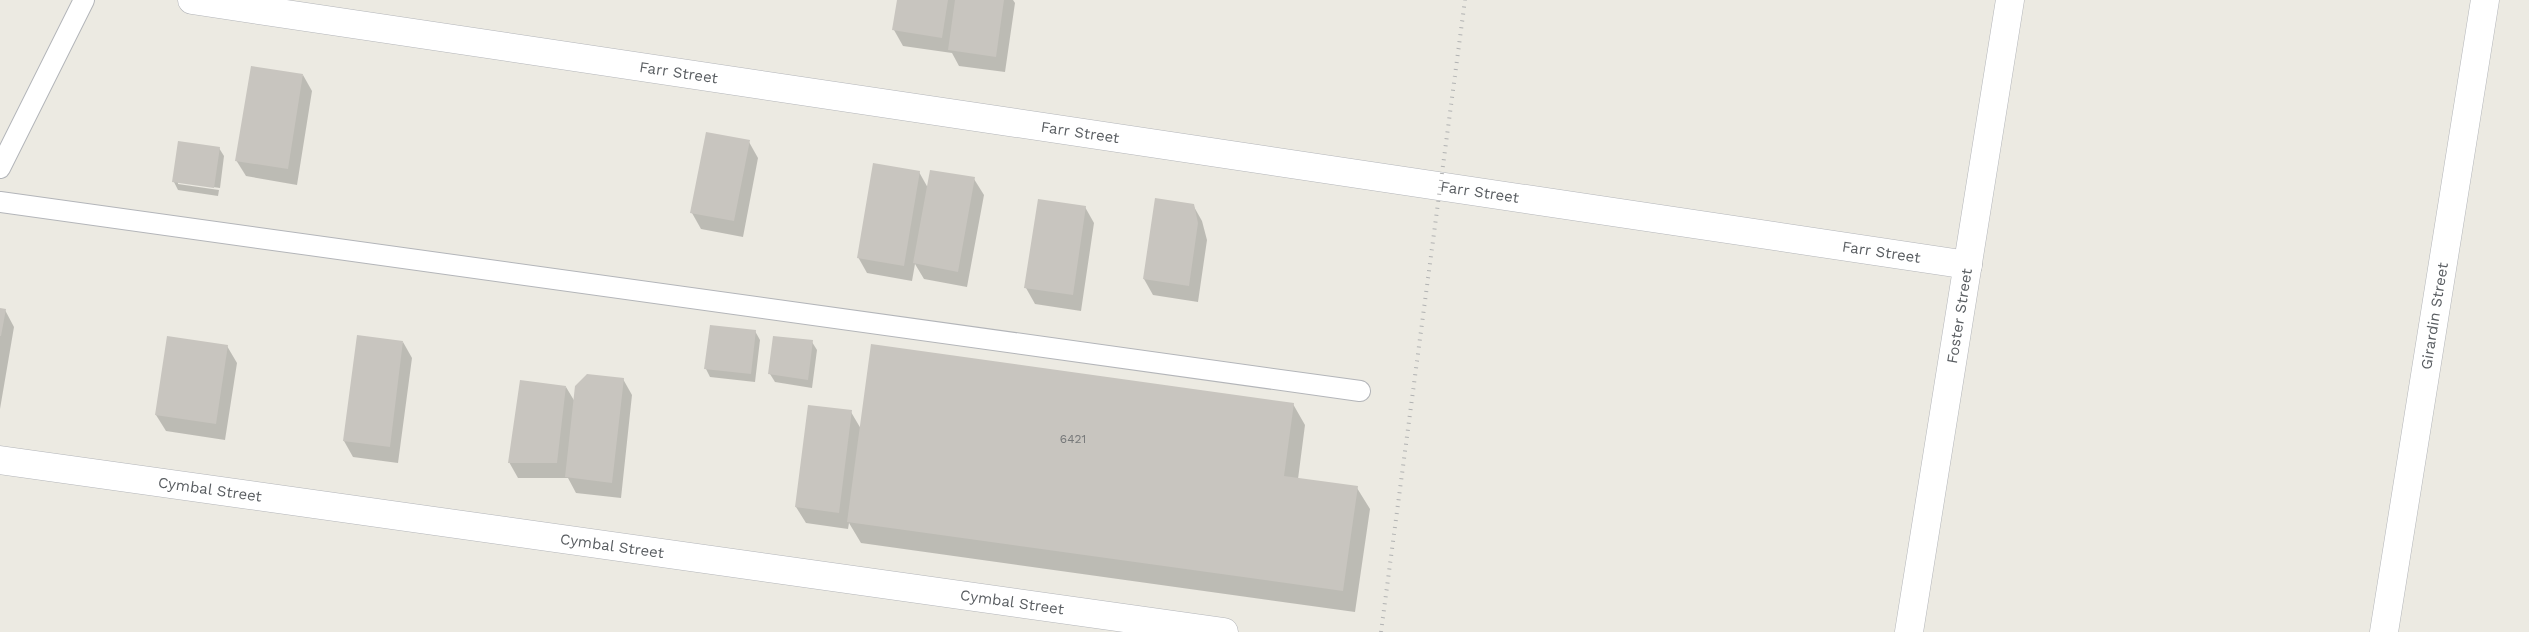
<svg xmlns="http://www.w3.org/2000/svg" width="2529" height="632" font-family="'Work Sans',sans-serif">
<rect width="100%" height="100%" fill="#eceae2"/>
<path fill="#0003" d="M898,0H1013L1015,3L1005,72L959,66L952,53L903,46L894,30Z
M303,75L312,91L297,185L246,176L236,160Z
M749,142L758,158L743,237L701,229L692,213Z
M219,148L224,156L220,188L178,182V184L219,190L218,196L178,190L174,182Z
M919,172L928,188L974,179L984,195L967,287L924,279L915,264L912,281L867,273L858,257Z
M1193,205L1202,221L1207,240L1198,302L1153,295L1144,279Z
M1085,207L1094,223L1081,311L1035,304L1026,288Z
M0,310H5L14,327L0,409Z
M755,331L760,340L755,382L710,377L706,369Z
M403,342L412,358L398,463L353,457L344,441Z
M812,342L817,350L812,388L775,382L770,374Z
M227,346L237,363L225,440L166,431L156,415Z
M623,379L632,395L621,498L576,493L568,478H518L509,462L566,387L575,402Z
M1293,404L1305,425L1298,479L1357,488L1370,509L1355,612L861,543L849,523L848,529L806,523L796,507L851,412L861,429Z"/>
<path fill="#c8c5bf" d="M897,0H948L942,38L892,30Z
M955,0H1004L996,57L948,50Z
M251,66L303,74L288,169L235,161Z
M706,132L750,140L734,221L690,213Z
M178,141L220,147L214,188L172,182Z
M873,163L920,171L904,266L857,258Z
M930,170L975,177L958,272L913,263Z
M1155,198L1194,204L1198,223L1189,286L1143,279Z
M1038,199L1086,206L1073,295L1024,288Z
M0,308L6,309L1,336H0Z
M710,325L756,330L751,374L704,369Z
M357,335L403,341L390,447L343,441Z
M167,336L228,345L216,424L155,415Z
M773,336L813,340L808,380L768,374Z
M871,344L1294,403L1284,476L1358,486L1343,591L847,522Z
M587,374L624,378L612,483L565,477L575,386Z
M520,380L566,386L557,463H508Z
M808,405L852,410L839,513L795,507Z"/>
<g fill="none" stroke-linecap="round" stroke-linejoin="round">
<defs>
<path id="lane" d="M0,168L84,0
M0,202L1360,391"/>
<g id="street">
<path id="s1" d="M192,0L1968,265"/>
<path id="s2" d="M0,460L1224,632"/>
<path id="s3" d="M1909,632L2010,0"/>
<path id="s4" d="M2384,632L2485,0"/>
</g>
</defs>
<use href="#lane" stroke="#b3b5b9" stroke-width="22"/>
<use href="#street" stroke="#b3b5b9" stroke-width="29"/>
<use href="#lane" stroke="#fff" stroke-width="20"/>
<use href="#street" stroke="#fff" stroke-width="28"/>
<path stroke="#b1b2b2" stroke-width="4" stroke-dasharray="1 6" stroke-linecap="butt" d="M1381,632L1465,0"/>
</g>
<g text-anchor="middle" stroke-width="5" stroke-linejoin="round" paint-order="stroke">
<g font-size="12" fill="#767879">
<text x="1073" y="443">6421</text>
</g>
<g font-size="15" fill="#5a5e62" stroke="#fff">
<text dy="5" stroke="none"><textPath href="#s1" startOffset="492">Farr Street</textPath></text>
<text dy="5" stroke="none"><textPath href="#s1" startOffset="898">Farr Street</textPath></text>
<text dy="5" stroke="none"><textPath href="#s1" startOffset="1302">Farr Street</textPath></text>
<text dy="5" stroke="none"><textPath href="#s1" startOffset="1708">Farr Street</textPath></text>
<text dy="5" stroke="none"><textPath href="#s3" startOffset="320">Foster Street</textPath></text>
<text dy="5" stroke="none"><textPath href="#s4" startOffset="320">Girardin Street</textPath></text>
<text dy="5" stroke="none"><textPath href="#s2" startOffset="212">Cymbal Street</textPath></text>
<text dy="5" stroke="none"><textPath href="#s2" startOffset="618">Cymbal Street</textPath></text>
<text dy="5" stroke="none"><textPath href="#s2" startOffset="1022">Cymbal Street</textPath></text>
</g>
</g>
</svg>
